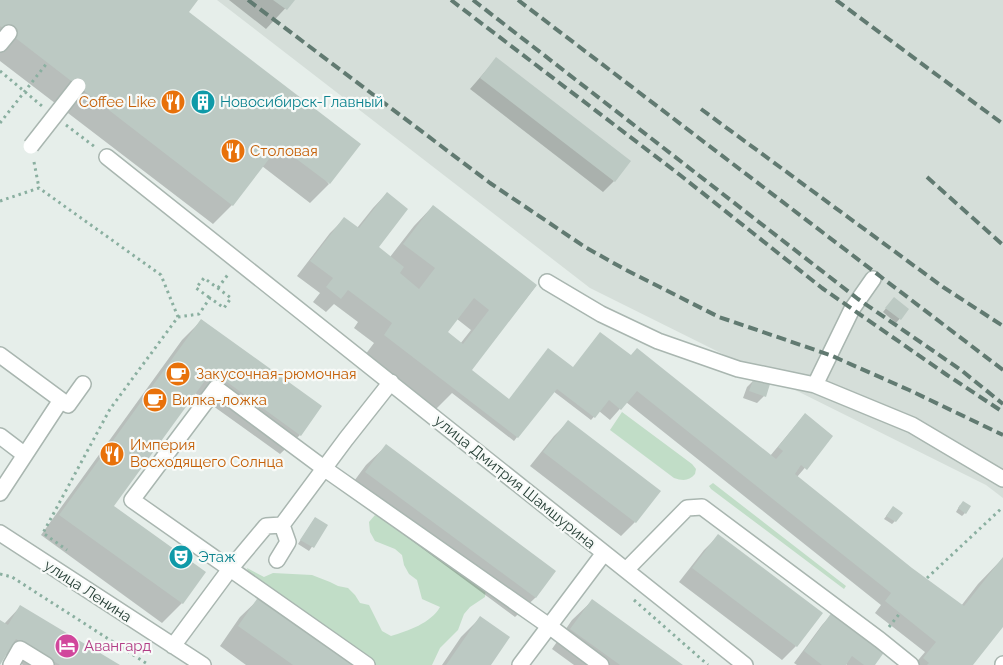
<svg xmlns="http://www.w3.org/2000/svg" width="1003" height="665" font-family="Raleway,sans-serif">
<rect width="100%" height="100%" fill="#e6eeea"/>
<path fill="#d5ded9" d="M217,0H1003V498L986,485L590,288Z"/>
<path fill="#c1ddc7" d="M622,412L692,464L696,469L695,474C689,481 683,481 674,478L610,430Z
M713,483L846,586L844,589L711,489L709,486Z
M375,515L405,530L425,548L471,575L486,587L485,597L470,607L464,614L458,630L440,648L432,665H362L249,577L247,568L264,577L273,573L312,575L330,582L338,586L348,588L355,595L360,603L369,605L382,631L391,636C408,631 431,623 440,607L422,599L417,580L409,574L404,565L402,555L395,549L375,541L370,532L369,522Z"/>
<path fill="#0003" fill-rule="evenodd" d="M0,0H196L187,12L329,184L310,203L262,166L232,205L213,224L0,61Z
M229,0H293L266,29Z
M496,59L614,181L603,192L470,89Z
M387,193L377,247L390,257L414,226L433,206L536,286L467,374L509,400L573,369L597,337L770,456L805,414L832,436L797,477L911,569L961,606L978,584L1003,558V626L971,665H914L925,652L875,613L881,605L626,402L610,420L599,411L591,420L553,391L514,441L452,393L436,409L365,355L374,343L354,328L358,322L334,304L326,312L313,302L320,293L297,276L330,233L344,219L357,228L373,208ZM457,319L471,330L460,344L446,333Z
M891,302L908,309L896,323L883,312Z
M202,320L300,435L280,454L195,393L112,506L182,603L162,623L41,535L182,340Z
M754,380L764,396L757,403L743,398L747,387Z
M568,422L635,522L621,536L530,466L554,436Z
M386,446L554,571L535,598L515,617L346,492L366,465Z
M960,505L965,513L962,516L956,512Z
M890,511L895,521L892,524L884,519Z
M315,518L327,525L309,551L298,544Z
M718,536L796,646L782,660L679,582L704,550Z
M260,598L353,665H246L220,646L240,617Z
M592,601L681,665H574L552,649L572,620Z
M20,607L118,665H23L5,654L0,663V621L4,624Z
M832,614L873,665H847L846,664L845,665H797L794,663L822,625Z
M480,618L489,665H442L461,637Z"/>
<path fill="#bcc9c3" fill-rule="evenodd" d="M0,0H198L189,12L361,144L330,184L279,146L233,206L0,26Z
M273,0H295L287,10Z
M496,57L631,161L615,182L480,78Z
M387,192L408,209L379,247L404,267L400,273L419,289L435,268L403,244L433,205L537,285L472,370L509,399L548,348L573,367L600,332L631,355L637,348L776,459L783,451L778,447L805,413L833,436L807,470L801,465L795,474L912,568L964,606L1003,557V627L973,665H927L929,663L923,658L936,642L885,601L891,593L637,391L621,410L609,400L595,418L557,389L518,438L384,335L392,323L348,290L341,299L326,287L333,278L310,261L344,217L359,228ZM474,298L489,310L463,344L448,332Z
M894,297L909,309L901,320L885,308Z
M201,319L322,406L301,436L212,371L114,506L206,572L183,604L59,515Z
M754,378L770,384L766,397L749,391Z
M568,420L661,491L636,523L543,452Z
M386,444L556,571L536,598L365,472Z
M963,501L971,506L966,514L958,508Z
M893,506L903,513L896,522L886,516Z
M315,517L328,525L314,548L300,540Z
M718,534L823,613L797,647L692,568Z
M259,596L355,665H293L238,626Z
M592,599L683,665H620L570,629Z
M20,605L120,665H60L16,639L0,665V620L8,625Z
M832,612L885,651L875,665H864L852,656L846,665H822L804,651Z
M480,616L510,637L491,665H446Z"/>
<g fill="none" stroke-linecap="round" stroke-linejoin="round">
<defs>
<path id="minor" d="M0,44L9,33
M107,157L745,665
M547,282L601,314L658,341L738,369L815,385L912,425L1003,479
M0,355L61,400L0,493
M815,385L852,309L873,279
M61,400L68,405L83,384
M0,436L25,455
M0,533L203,665
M277,560L288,542L282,525L346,439L391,382
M626,570L687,508L702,507L880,640L911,665
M173,646L230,569L266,526L282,525
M11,665L20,649L46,665
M367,665L132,500L216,388L325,469L549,626L601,665
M520,665L604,553
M1003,665V664"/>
</defs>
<use href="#minor" stroke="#a9b6b0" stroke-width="18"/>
<path stroke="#8aafa0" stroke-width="3" stroke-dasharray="2.5 4" stroke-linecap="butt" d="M0,71L42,106
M0,123L47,63
M66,125L95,147
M34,162L39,188
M0,201L39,188L161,275L178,317L110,409L43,533L67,550
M218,288L229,273
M178,317L199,314L210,298L224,308L231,298L204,278L196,288L210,298
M0,574L12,577L149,665
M927,578L1003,507
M634,600L708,665
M889,627L900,613"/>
<use href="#minor" stroke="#fff" stroke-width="15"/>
<path stroke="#617a71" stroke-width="4" stroke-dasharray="10 5" stroke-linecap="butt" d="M248,0L490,183L585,247L626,270L719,317L830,355L909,390L1003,435
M451,0L680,175L822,288L947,375L1003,412
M473,0L858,299L961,370L1003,404
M518,0L1003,370
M836,0L1003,124
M701,109L943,287L1003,326
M927,177L1003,245"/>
<defs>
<path id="minor-bridge" d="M31,146L78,86"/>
</defs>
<use href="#minor-bridge" stroke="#a9b6b0" stroke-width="18" stroke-linecap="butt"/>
<use href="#minor-bridge" stroke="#fff" stroke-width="15"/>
</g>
<defs>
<symbol id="restaurant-disc" viewBox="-11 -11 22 22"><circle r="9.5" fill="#e8710a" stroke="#f7faf8"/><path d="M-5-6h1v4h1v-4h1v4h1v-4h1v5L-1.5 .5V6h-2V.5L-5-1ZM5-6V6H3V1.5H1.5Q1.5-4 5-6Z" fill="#fff"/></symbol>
<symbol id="building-disc" viewBox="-11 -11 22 22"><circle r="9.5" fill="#0f9aa8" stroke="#f7faf8"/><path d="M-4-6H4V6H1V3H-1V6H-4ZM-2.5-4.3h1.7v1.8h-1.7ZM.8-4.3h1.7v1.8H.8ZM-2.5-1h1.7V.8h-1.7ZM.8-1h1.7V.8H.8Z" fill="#fff"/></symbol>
<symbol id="cafe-disc" viewBox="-11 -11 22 22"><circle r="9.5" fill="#e8710a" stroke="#f7faf8"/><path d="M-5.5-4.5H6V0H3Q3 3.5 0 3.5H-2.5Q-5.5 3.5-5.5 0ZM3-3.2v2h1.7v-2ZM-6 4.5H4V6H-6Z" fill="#fff"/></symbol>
<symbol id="theatre-disc" viewBox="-11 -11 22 22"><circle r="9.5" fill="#0f9aa8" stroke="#f7faf8"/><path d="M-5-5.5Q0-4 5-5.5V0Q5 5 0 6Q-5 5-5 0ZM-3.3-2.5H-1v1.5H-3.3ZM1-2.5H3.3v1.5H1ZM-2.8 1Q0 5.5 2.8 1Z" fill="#fff"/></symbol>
<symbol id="hotel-disc" viewBox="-11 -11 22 22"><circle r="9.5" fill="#d1479c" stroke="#f7faf8"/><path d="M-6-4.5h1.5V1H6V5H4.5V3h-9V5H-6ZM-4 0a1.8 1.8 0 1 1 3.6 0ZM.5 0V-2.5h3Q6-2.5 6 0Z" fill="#fff"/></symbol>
</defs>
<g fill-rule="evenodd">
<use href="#restaurant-disc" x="159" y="88" width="28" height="28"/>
<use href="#building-disc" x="189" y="88" width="28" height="28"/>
<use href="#restaurant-disc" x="219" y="137" width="28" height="28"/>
<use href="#cafe-disc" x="164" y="360" width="28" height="28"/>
<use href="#cafe-disc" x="141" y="386" width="28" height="28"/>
<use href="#restaurant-disc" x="98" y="440" width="28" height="28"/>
<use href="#theatre-disc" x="167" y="543" width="28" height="28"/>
<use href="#hotel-disc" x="53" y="632" width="28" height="28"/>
</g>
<g text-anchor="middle" stroke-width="4.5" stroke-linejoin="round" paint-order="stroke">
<g font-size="15" fill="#c56008" stroke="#f7faf8" text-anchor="start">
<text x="156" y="107" text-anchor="end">Coffee Like</text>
<text x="250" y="156">Столовая</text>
<text x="196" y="379">Закусочная-рюмочная</text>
<text x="172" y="405">Вилка-ложка</text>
<text x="130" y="450">Империя<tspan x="130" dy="17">Восходящего Солнца</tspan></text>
</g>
<g font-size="15" fill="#0d838f" stroke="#f7faf8" text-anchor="start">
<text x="220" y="107">Новосибирск-Главный</text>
<text x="198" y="562">Этаж</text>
</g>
<g font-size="15" fill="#263f36" stroke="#f7faf8">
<text transform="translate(515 482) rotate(39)" y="5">улица Дмитрия Шамшурина</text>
<text transform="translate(88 591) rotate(33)" y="5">улица Ленина</text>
</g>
<g font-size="15" fill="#b23c85" stroke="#f7faf8" text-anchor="start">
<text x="84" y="651">Авангард</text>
</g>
</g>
</svg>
